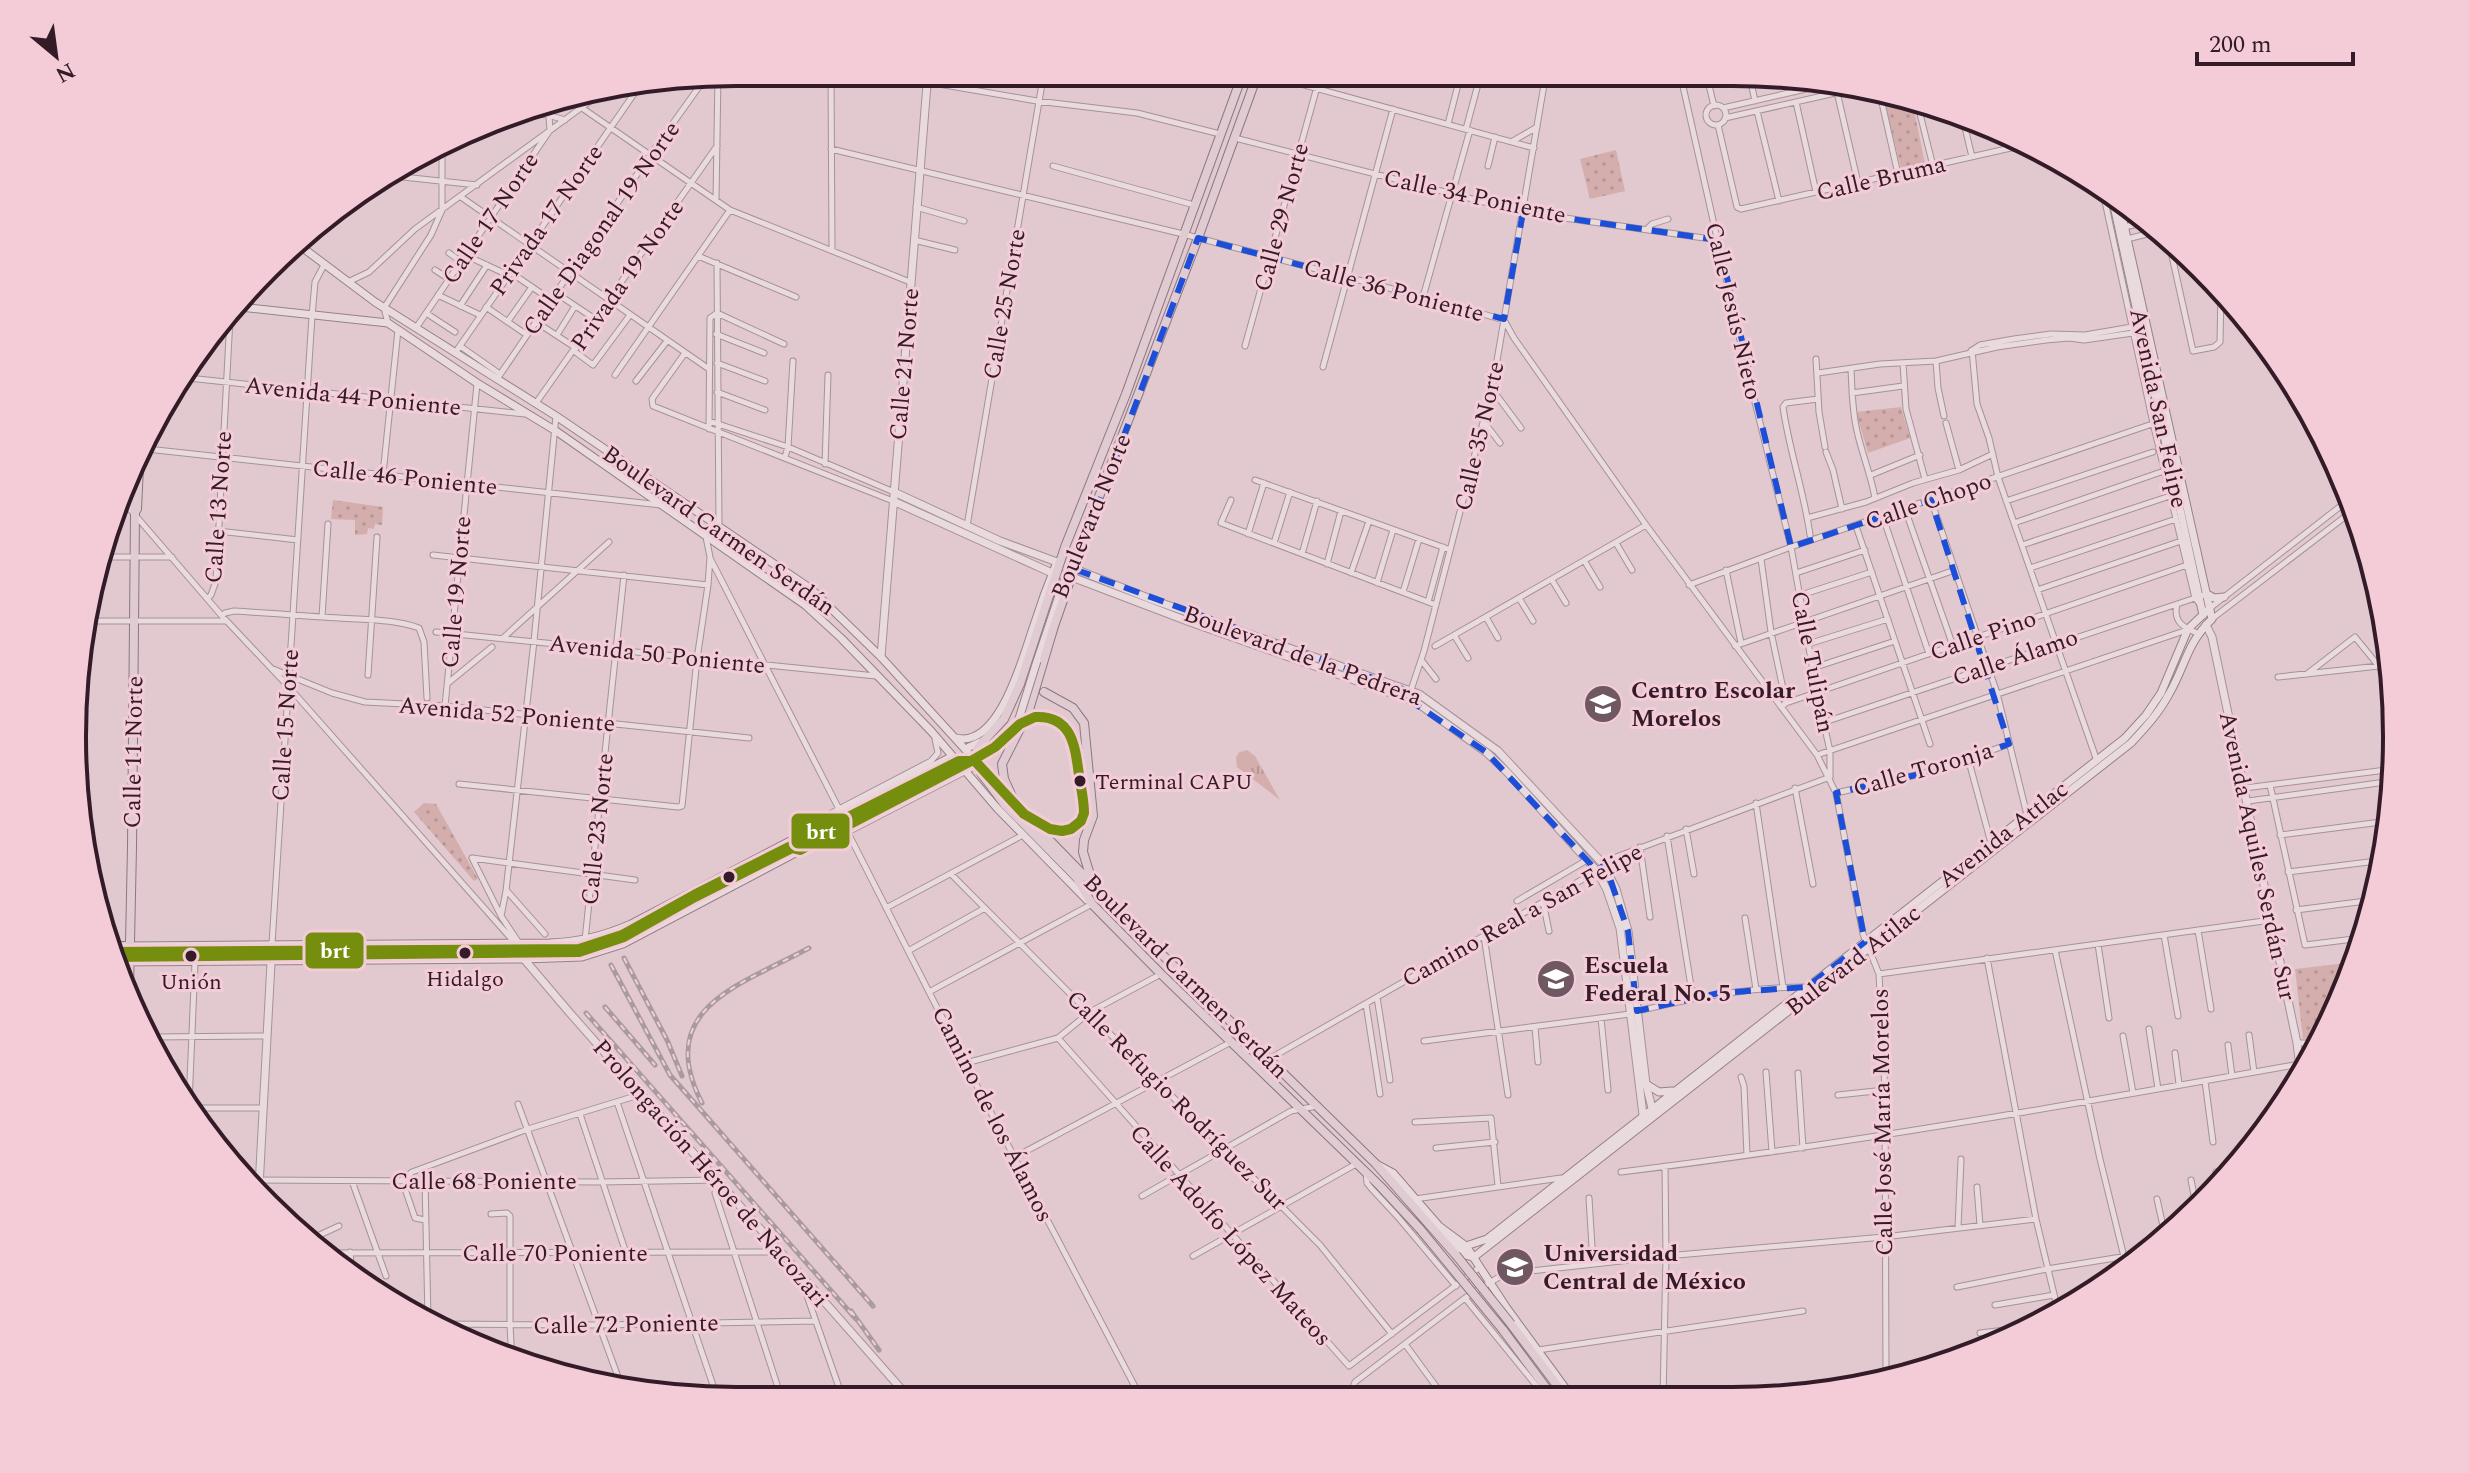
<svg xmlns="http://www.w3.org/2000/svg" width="2469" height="1473" font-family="Spectral,serif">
<defs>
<pattern id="grass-tufts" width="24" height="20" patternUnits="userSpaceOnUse" patternTransform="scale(2)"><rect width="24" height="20" fill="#d4aead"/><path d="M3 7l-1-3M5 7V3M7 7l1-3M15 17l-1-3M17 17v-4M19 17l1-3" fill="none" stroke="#b69595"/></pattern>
<pattern id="park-dots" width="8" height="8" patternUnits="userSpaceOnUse" patternTransform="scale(2)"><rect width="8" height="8" fill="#d4aead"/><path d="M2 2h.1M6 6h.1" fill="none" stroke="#b69595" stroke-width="1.8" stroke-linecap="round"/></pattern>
</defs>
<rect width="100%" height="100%" fill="#e2c8cf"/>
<path fill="url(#grass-tufts)" d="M1247,750L1255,756L1280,800L1237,767L1236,757L1240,752Z"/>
<path fill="url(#park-dots)" d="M1883,95L1912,100L1925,164L1901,168Z
M1616,150L1625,191L1590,199L1580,159Z
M1901,407L1910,438L1868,453L1856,412Z
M333,500L383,507L382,525L375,524L374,529L368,528L367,534L355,535V520L331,519Z
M424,803L436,804L478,879L474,881L414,812Z
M2355,962L2347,990L2322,1036L2303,1039L2295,969Z"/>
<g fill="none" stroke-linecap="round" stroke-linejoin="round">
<defs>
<path id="minor" d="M831,72L832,251
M842,72L927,82L1037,101L1137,113L1220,134
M1260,73L1534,148
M1680,73L1744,358L1791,547L1817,693L1830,751V776
M1706,73L1714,106
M1749,73L1755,101
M1790,76L1794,92
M1837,92L1858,183
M1880,94L1898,174
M1796,102L1816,192
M1917,102L1933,166
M1706 115a10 10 0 1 1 20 0a10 10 0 1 1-20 0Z
M582,108L730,210L910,282
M1723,108L1828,84
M1757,111L1779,201
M514,112L548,115L565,120
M1962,115L1972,157
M1725,118L1853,89
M1448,124L1461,73
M1718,125L1737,207L1741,209L2024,145
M1466,129L1481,73
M1235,138L1523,212L1718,240
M2010,139L2012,148
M1513,141L1537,127
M831,149L1183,234L1423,297L1504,320L1514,338L1646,525L1817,755L1836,793L1863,934L1879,974L1885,1090L1886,1378
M1053,166L1194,205
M1488,166L1495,137
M394,176L477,185
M2101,183L2153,423L2195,598L2199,603
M461,197L709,369
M716,200L718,75
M916,207L964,221
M2124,227L2148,222
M1648,228L1652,224L1668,219
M2168,238L2193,351L2214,347L2220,342L2221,289
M2127,239L2159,231
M914,240L955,250
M449,253L460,261
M465,255L508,275
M698,256L796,297
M717,263L719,526
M435,270L449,279
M510,272L551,300
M348,282L369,272L415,229L600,94
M556,293L595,319
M438,295L480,315
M1423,297L1470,130
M460,306L487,265
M486,307L527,335
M426,313L455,332
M717,313L784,344
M508,321L532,287
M536,322L576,348
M388,323L384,308L431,235L442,210V151
M416,328L550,130L548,103
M2244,328L2245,318
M716,334L764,353
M557,335L575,306
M460,346L500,374
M1245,346L1317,87
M1972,350L1977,404L1989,438L1998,477L2097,761
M574,351L593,365L630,315
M1971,351L1980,345L2014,339L2051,334L2085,335L2132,327
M455,353L638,88
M685,353L652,399L653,406L893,501
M1816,359L1819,412L1825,447
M1936,361L1938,388L1944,416
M717,363L765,381
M1903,363L1906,409L1925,479
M1323,367L1393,109
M1851,368C1852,389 1852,410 1857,431C1862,454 1871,475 1875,498
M1818,373L1880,364L1936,361L1997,347L2046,340L2069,338L2084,340L2133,333
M615,375L730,210
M179,377L525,414
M497,379L651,154L706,77
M636,381L667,341
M1492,389L1521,428
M717,392L765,410
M1852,393L1903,386
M536,403L717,146
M709,421L788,447L894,492
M1484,422L1500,443
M1946,423L1959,470
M709,429L710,318L717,313
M147,449L661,505
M1826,452L1833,470L1842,509
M2333,456L2345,494L2353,505
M785,457L788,447L793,361
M825,464L828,375
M383,474L398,330
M1871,475L1920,455
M1255,480L1448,549
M1231,500L1221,523L1436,605
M1931,500L1997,693L2027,815
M123,501L222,616L287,685L515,943
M2006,501L2153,452
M1905,509L1953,646
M1883,517L1929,654
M1807,518L1866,502L1913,483L1959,470L1993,454
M2014,523L2164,471
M967,526L1044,72
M1856,526L1930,744
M218,531L298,540
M1248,534L1264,483
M1810,535C1804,491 1789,450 1783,407L1786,403L1818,399
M1274,543L1290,492
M1616,543L1632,570
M2022,545L2170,496
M1302,554L1317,501
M433,555L708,585
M98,557H172
M710,558L839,809
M1761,559L1771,632L1786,703
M1585,562L1600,587
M1327,564L1341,511
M2030,568L2176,519
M1726,570L1741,643
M1351,573L1369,521
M1796,573L1865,550
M1552,580L1566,603
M1377,583L1393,530
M1689,585L1791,547L2161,421
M2037,590L2181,541
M1403,592L1419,539
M1801,595L1872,572
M208,598L211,595L216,581L230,318
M1519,598L1533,621
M1428,602L1443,547
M2177,604C2173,621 2182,627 2197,633
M2210,608L2351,498
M222,616L225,613L234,611C269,613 304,616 339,618C365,620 394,619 419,628L424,642L427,698
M322,617L328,524
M1486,617L1498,638
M2213,618L2355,509
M87,621H226
M436,632L876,676
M1454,635L1468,658
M503,638L609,542
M1808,644L1888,619
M1435,646L1646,525
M1735,646L1955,570
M1422,661L1436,679
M1813,668L1895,641
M273,669L332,693L365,702L445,706L749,738
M2307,674L2355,637L2386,675L2392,687
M368,675L377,537
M2278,677L2379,666
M448,683L492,647
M1408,699L1424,651L1493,384L1546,73
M445,706L477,384
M1781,707L1786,703L2187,565
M1825,722L2207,594
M1817,755L2187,630
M1968,758L1991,843
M2393,776L2394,708
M459,784L678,807L682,806L697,659L708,585L710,557L706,537
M2270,785L2305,945L2362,938
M1795,788L1813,884
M2245,788L2394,769
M1836,793L1938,770L2009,744
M2248,801L2393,781
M1756,803L1783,987
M845,827L978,1088L1142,1400
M809,829L815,822L839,809L931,761L938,753L935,739
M1686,829L1694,874
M2280,835L2389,821
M1667,836L1693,999
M823,841L848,832L978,765
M1640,847L1650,917
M472,858L635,880
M472,858L501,916L519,943
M2288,872L2385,860
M951,874L1320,1245L1392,1334
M507,891L545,934
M1517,901L1587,860
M1543,902L1549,931
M886,908L1023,835
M2296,910L2374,900
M501,916L506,891L534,641L556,416
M1745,918L1756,989
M2198,930L2211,1009
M2164,935L2178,1016
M1484,936L1508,1095
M585,940L624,575
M272,944L312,316L315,282L324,265
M2098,944L2109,1018
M2055,950L2100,1159L2126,1265
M908,951L985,908
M1987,958L2036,1219L2059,1315
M1879,974L2271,920
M929,992L1092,904
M1377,997L1390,1080
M1366,1004L1380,1094
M1638,1011C1694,998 1748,987 1806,987
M1601,1018L1608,1090
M1535,1027L1538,1062
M2149,1029L2158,1089
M2249,1035L2254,1072
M2123,1036L2133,1093
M154,1037L267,1036
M1058,1038L1349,1366L1480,1267
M1424,1041L1630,1014
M2297,1043H2318
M2228,1045L2232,1076
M2175,1053L2179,1084
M1269,1059L1597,871L1616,857L1830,777
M966,1063L1058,1038L1090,1012L1161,974
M1766,1072L1772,1152
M1798,1073L1803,1148
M1741,1077L1744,1086L1747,1155
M2205,1081L2213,1142
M1838,1095L1885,1090
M617,1102L718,1400
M189,1104L195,962
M518,1104L621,1385
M192,1108H263
M580,1114L626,1253
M1415,1122L1491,1118L1498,1186
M1436,1148L1495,1142
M1015,1157L1231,1042
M1621,1172C1849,1144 2074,1104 2300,1064
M2216,1172L2219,1186
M1366,1173L1367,1183L1371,1188L1397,1216L1456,1286
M251,1180L601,1182L718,1180L715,1193L782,1400
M425,1180L428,1319
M2191,1180L2197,1210
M352,1181L386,1276
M1977,1187L1980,1225
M1142,1196L1291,1111L1317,1106
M1589,1198L1593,1263
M1415,1199L1561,1178
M2157,1199L2165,1235
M491,1214L507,1213L510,1216V1325L512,1361
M425,1220L415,1218L402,1180L412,1172L528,1129L642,1094
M1958,1228L1961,1159
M313,1238L339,1226
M350,1252L352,1275
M329,1253L780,1252
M1193,1256L1356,1164
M808,1283L805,1290L843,1399
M1957,1287L2047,1269L2140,1254
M1465,1298L1548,1400
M1995,1305L2054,1295
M438,1324L600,1325L815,1321
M1980,1333L2031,1327
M1405,1344L1446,1400
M1538,1350L1803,1311
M685,1398L908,1397
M1360,1400L1353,1387L1355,1382L1465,1298L1504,1274L1666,1256L1884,1237L2036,1219
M1663,1400L1666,1256L1665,1166"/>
<path id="tertiary" d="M894,492L1000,541L1057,562
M893,501L1052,573
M1070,567L1153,600L1419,694L1498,751L1604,865L1616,889L1628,931L1646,1084L1653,1112
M1069,576L1190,622L1416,702L1486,752L1507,772L1597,871L1607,890L1620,928L1643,1115L1647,1120
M2206,625L2212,637L2297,1043L2301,1076
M881,657L928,72
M515,944L524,959L569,1012L911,1400
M259,1187L272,944"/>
<path id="secondary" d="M2111,192L2203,615
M299,245L375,302L556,416L811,589L881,657L1015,804
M240,307L388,323L477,383L556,431L772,582L805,605L841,638L931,731L997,808L1087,900
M2207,594L2214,598L2224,597
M1037,661L1066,575L1074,562
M956,738C999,749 1023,657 1033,628C1040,606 1048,584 1057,562
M969,747L983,741
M130,946L550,943C580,942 604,936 631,924L949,758
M114,962L524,959L582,957L623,944L945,774
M1646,1084L1659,1092L1672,1091
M1380,1166L1393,1173L1439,1226L1466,1246L1506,1307L1574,1400
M1443,1231L1465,1255L1474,1257
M1466,1246L1487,1239L2125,738L2146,715L2161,693L2188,629L2210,608
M1474,1257L2131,743C2145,728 2159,713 2169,694C2186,665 2186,644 2212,619L2118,198"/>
<path id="primary" d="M1258,73L1198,238L1074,562V569L1054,626L1028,713L1002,764L1004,779L1016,805L1024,814L1138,931L1376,1164L1456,1255
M135,512L137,509L139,467
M1044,692L1073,708L1084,723L1093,816L1084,840L1083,852L1091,878
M975,754L980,745L1004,719L1020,684L1065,547L1126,394L1243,73
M981,773L1005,805L1077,878L1092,904L1161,974L1380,1186L1420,1229
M107,946H130
M129,990L132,847L135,513L131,502L132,483
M1511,1324L1568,1400
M1503,1330L1555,1400"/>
</defs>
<use href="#minor" stroke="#a69299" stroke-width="7"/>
<use href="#tertiary" stroke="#a69299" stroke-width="9"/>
<use href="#secondary" stroke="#968289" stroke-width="9"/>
<use href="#primary" stroke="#8b797f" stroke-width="10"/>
<use href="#minor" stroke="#e9dade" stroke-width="5"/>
<use href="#tertiary" stroke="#e9dade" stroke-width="7"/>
<use href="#secondary" stroke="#e9dade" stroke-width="7"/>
<use href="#primary" stroke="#e0cbd2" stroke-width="8"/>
<defs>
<path id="rail" d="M624,958L667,1040L682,1076
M611,965L670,1075L873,1306
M605,1007L655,1065
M586,1013L856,1319
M702,1103C653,1008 741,985 809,948
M851,1311L879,1350"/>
</defs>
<use href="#rail" stroke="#a89b9f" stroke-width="5"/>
<use href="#rail" stroke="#f4ccd8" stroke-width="2" stroke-dasharray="6" stroke-linecap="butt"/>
<defs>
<path id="secondary-bridge" d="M945,774L994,748L1017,725L1037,661"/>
<path id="primary-bridge" d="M1420,1229L1503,1330
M1456,1255L1511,1324"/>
</defs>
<use href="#secondary-bridge" stroke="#968289" stroke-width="9" stroke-linecap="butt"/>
<use href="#primary-bridge" stroke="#8b797f" stroke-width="10" stroke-linecap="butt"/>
<use href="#secondary-bridge" stroke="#e9dade" stroke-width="7"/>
<use href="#primary-bridge" stroke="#e0cbd2" stroke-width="8"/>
<defs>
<path id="bus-1" d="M1035,717C1072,715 1075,746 1079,775C1081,788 1084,800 1084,813L1081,821L1071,829L1062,831L1050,829L1024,814L975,761H971L995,747L1020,724Z
M108,952L579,949L622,935L694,895L959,761H971
M111,957L579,952L624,937L695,897L792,848L800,850L971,761"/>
</defs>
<use href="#bus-1" stroke="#f4ccd8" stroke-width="16"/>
<use href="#bus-1" stroke="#758e0e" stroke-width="10"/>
</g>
<path fill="none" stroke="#1d4ed8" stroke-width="6" stroke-dasharray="16 10" stroke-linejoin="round" d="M1523,212L1718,240L1791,547L1931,500L2009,744L1938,770L1836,793L1865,942L1807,987L1719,993L1637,1011L1628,931L1605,864L1597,871L1486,752L1408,699L1411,692L1074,569L1198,238L1504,319Z"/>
<defs>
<symbol id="university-disc" viewBox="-11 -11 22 22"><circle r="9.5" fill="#705862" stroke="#f4ccd8"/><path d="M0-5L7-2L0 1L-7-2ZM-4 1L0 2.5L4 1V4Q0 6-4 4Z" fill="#fff"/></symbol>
</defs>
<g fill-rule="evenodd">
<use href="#university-disc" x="1581" y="682" width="44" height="44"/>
<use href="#university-disc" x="1534" y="957" width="44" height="44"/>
<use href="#university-disc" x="1493" y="1245" width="44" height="44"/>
</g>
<g fill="#331b27" stroke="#f4ccd8" stroke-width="3">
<circle cx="1080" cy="781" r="7"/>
<circle cx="729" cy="877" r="7"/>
<circle cx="465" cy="953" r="7"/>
<circle cx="191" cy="956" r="7"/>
</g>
<g text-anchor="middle" stroke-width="6" stroke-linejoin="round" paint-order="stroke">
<g font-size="22" fill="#331b27" stroke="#f4ccd8">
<text x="1095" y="789" text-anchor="start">Terminal CAPU</text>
<text x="465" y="986">Hidalgo</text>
<text x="191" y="989">Unión</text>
</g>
<g font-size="24" fill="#331b27" stroke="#f4ccd8">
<text transform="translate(1881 178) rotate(-13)" y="8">Calle Bruma</text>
<text transform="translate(1475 196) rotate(12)" y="8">Calle 34 Poniente</text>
<text transform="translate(1281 217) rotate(-75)" y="8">Calle 29 Norte</text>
<text transform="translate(490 218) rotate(-56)" y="8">Calle 17 Norte</text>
<text transform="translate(546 220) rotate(-55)" y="8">Privada 17 Norte</text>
<text transform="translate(601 228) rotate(-55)" y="8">Calle Diagonal 19 Norte</text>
<text transform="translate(627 275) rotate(-55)" y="8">Privada 19 Norte</text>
<text transform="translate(1394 290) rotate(15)" y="8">Calle 36 Poniente</text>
<text transform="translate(1004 304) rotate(-80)" y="8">Calle 25 Norte</text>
<text transform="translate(1734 311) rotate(77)" y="8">Calle Jesús Nieto</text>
<text transform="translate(904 364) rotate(-85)" y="8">Calle 21 Norte</text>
<text transform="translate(353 396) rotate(6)" y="8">Avenida 44 Poniente</text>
<text transform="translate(2159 408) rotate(78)" y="8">Avenida San Felipe</text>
<text transform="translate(1479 436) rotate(-77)" y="8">Calle 35 Norte</text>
<text transform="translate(405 477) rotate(6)" y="8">Calle 46 Poniente</text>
<text transform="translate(1928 501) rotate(-19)" y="8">Calle Chopo</text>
<text transform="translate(218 507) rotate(-86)" y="8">Calle 13 Norte</text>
<text transform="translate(1091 516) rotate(-68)" y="8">Boulevard Norte</text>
<text transform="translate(719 530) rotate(35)" y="8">Boulevard Carmen Serdán</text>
<text transform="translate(456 592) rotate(-85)" y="8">Calle 19 Norte</text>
<text transform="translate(1983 635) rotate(-19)" y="8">Calle Pino</text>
<text transform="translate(657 654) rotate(6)" y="8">Avenida 50 Poniente</text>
<text transform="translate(1303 655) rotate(20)" y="8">Boulevard de la Pedrera</text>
<text transform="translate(2015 657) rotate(-19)" y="8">Calle Álamo</text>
<text transform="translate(1813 662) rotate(79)" y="8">Calle Tulipán</text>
<text transform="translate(507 714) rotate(5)" y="8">Avenida 52 Poniente</text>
<text transform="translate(285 725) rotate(-86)" y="8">Calle 15 Norte</text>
<text transform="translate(133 752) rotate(-89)" y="8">Calle 11 Norte</text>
<text transform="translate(1923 769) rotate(-16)" y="8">Calle Toronja</text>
<text transform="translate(597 829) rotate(-84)" y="8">Calle 23 Norte</text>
<text transform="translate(2003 834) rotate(-38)" y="8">Avenida Attlac</text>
<text transform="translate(2258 856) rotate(78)" y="8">Avenida Aquiles Serdán Sur</text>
<text transform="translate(1522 915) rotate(-29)" y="8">Camino Real a San Felipe</text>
<text transform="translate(1853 960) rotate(-38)" y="8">Bulevard Atilac</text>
<text transform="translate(1186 976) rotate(45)" y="8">Boulevard Carmen Serdán</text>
<text transform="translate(1177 1100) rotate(45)" y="8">Calle Refugio Rodríguez Sur</text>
<text transform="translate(993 1114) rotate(63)" y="8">Camino de los Álamos</text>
<text transform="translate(1882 1122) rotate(-91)" y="8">Calle José María Morelos</text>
<text transform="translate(711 1173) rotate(49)" y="8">Prolongación Héroe de Nacozari</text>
<text x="484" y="1189">Calle 68 Poniente</text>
<text transform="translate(1231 1235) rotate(48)" y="8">Calle Adolfo López Mateos</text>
<text x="555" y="1261">Calle 70 Poniente</text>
<text transform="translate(626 1324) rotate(-1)" y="8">Calle 72 Poniente</text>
</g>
<g font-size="24" font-weight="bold" fill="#331b27" stroke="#f4ccd8" text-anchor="start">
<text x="1631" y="698">Centro Escolar<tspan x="1631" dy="28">Morelos</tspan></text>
<text x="1584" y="973">Escuela<tspan x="1584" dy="28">Federal No. 5</tspan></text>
<text x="1543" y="1261">Universidad<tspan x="1543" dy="28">Central de México</tspan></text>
</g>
</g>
<path d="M0 0H2469V1473H0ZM736 86H1733A650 650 0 0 1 2383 736V737A650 650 0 0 1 1733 1387H736A650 650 0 0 1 86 737V736A650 650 0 0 1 736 86Z" fill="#f4ccd8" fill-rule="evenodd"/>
<path fill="none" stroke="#331b27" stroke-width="4" d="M736 86H1733A650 650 0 0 1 2383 736V737A650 650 0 0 1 1733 1387H736A650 650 0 0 1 86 737V736A650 650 0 0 1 736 86Z"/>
<g stroke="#f4ccd8" stroke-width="3">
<rect x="790" y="812" width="61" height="38" rx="8" fill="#758e0e"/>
<rect x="304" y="931" width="61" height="39" rx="8" fill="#758e0e"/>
</g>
<g font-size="22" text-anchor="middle" font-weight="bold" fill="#fff">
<text x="821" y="839">brt</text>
<text x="335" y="958">brt</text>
</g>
<g transform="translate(56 56) rotate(151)" stroke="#f4ccd8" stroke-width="6" paint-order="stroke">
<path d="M0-6L14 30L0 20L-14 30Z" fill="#331b27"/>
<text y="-12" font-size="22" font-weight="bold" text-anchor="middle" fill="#331b27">N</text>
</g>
<path d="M2197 52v12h156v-12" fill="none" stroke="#331b27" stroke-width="4"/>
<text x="2209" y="52" font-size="24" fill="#331b27" stroke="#f4ccd8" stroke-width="6" paint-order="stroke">200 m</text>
</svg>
